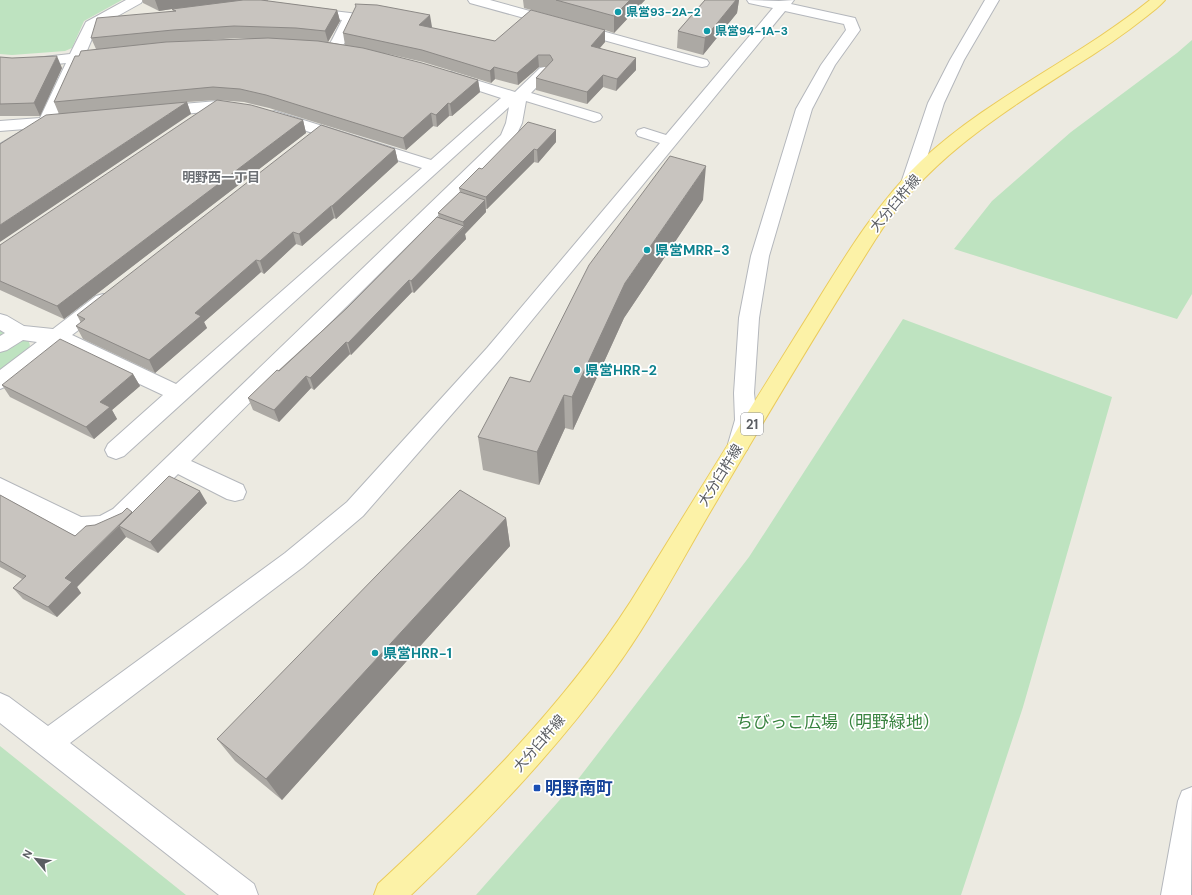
<svg xmlns="http://www.w3.org/2000/svg" width="1192" height="895" font-family="'DM Sans','Noto Sans JP',sans-serif">
<rect width="100%" height="100%" fill="#eceae1"/>
<path fill="#bee3c0" d="M0,0H122L84,21L72,48L65,51L12,55L0,54Z
M1192,40V294L1177,319L954,249L992,201L1071,132L1177,53Z
M903,319L1112,397L1023,707L961,895H476L579,778L749,557Z
M0,324C11,329 29,333 30,346L20,358L0,372Z
M0,746L186,895H0Z"/>
<g fill="none" stroke-linecap="round" stroke-linejoin="round">
<defs>
<path id="minor" d="M126,0H143L141,3L114,18L125,17L130,18L132,21L130,24L96,29L86,53L104,51L109,52L111,55L109,58L81,62L57,117L68,118L70,121L68,124L51,127L6,154L0,156V144L25,129L0,131V121L40,118L66,63L18,68L0,67V59L18,60L70,54L86,22Z
M468,0H490L707,60L709,63L707,66L702,67L697,66L470,3Z
M747,0L779,1L794,0L791,4L855,18L860,30L835,65L812,109L769,256L759,318L754,393L757,420L747,450L739,452L731,450L728,444L735,420L734,393L739,318L751,256L796,109L821,65L846,30L844,24L785,11L501,358L363,516L303,567L70,743L254,884L258,895H219L0,723V693L9,697L48,726L285,553L347,502L487,348L660,143L638,136L636,133L638,130L644,128L666,135L773,8L749,3Z
M985,0H999L964,60L944,103L919,183L916,187L910,188L904,187L901,183L928,103L950,60Z
M308,8L350,13L355,14L357,17L346,41L338,52L333,53L328,52L326,49L332,40L342,20L303,15L301,12L303,9Z
M545,67L550,68L552,71L531,93L600,114L602,117L600,120L594,122L588,120L526,101L522,123L514,140L191,461L243,485L246,492L243,499L235,501L227,499L178,474L129,523L103,535L79,537L71,534L0,498V478L81,517L100,516L113,509L501,135L506,123L509,107L124,456L116,459L108,456L105,450L108,444L163,395L59,346L7,386L0,389V370L37,342L23,340L7,350L0,352V336L5,333L0,330V314L7,316L24,326L53,329L96,296L103,294L110,296L113,301L110,306L72,335L176,384L422,168L269,119L267,116L269,113L275,111L281,113L431,160L501,98L446,80L443,77L446,74L451,72L456,74L515,92L540,68Z
M217,101L243,105L245,108L243,111L237,113L217,111L160,116L154,114L152,111L154,108L160,106Z
M1192,787L1191,895H1161L1178,801L1182,791Z"/>
<path id="major" d="M1150,0H1165C1160,6 1153,11 1147,16C1123,35 1098,52 1072,68C997,116 923,163 875,240C818,330 763,422 709,514C678,567 649,623 612,673C553,754 483,826 411,895H374L378,884C471,798 562,708 631,601C687,511 742,421 798,332C836,272 870,210 921,161C989,97 1077,59 1150,0Z"/>
</defs>
<use href="#minor" stroke="#b4b7bc" stroke-width="2"/>
<use href="#major" stroke="#ebcb5b" stroke-width="2"/>
<use href="#minor" fill="#fff" fill-rule="evenodd"/>
<use href="#major" fill="#fcf2a7" fill-rule="evenodd"/>
</g>
<path fill="#aca9a4" fill-rule="evenodd" d="M142,0H268V1L337,10L340,21L328,42L345,45L343,33L432,27L431,28L495,41L586,25L524,8L523,0H645L614,33L605,30V42L600,48L636,70L616,91L603,87L587,104L536,90V78L546,67H539L518,85L495,79L491,83L423,62L384,53L478,80L480,92L452,116H449L437,127L433,126L406,150L269,108L244,102L217,100L187,102L191,114H59L54,102L79,56L96,49L91,38L173,11L172,9L159,11L143,3ZM238,38H254L194,41Z
M705,0H739L737,13L703,55L677,48L678,31Z
M0,57L62,68L40,116H0Z
M303,120L306,133L64,319L0,290V245Z
M556,130V142L538,163L534,162L487,209H486V212L465,234L466,239L414,293L412,292L351,355L350,354L314,390L311,388L279,422L253,410L248,398L347,308L439,218L438,213L460,192L459,188L482,169Z
M395,149L398,162L336,219L334,218L302,246L296,244L264,274L261,272L204,322L207,328L155,373L83,339L76,326L81,323L77,315Z
M703,200L624,318L573,430L565,428L539,485L483,470L478,437Z
M133,374L140,386L112,410L117,419L94,439L10,397L2,385Z
M0,495L75,536L95,525L132,513L207,503L158,553L126,537L77,587L81,593L57,617L23,599L13,588L22,579L0,567Z
M506,518L510,546L282,800L235,761L217,739Z"/>
<path fill="#8c8986" d="M155,0H251L172,9L159,11Z
M630,0H645L614,33V16Z
M736,0H739L737,13L703,55L705,38Z
M337,10L340,21L328,42L325,31Z
M430,15L432,27L421,37L419,25Z
M605,30V42L591,58V46Z
M538,55L539,67L518,85L517,73Z
M57,56L62,68L40,116L34,103Z
M636,58V70L616,91L617,79Z
M494,67L495,79L491,83L490,71Z
M603,75V87L587,104V92Z
M478,80L480,92L452,116L450,104Z
M187,102L191,114L0,242V225Z
M448,103L449,116L437,127L436,115Z
M431,113L433,126L406,150L403,138Z
M303,120L306,133L64,319L57,306Z
M556,130V142L538,163L537,150Z
M395,149L398,162L336,219L332,206Z
M534,149V162L487,209L486,197Z
M706,166L703,200L624,318L573,430L572,397L625,283Z
M485,200L486,212L465,234L466,239L414,293L411,281L464,227L463,222Z
M331,206L334,218L302,246L299,234Z
M293,232L296,244L264,274L260,261Z
M256,260L261,272L204,322L207,328L155,373L149,360L195,313Z
M409,280L412,292L351,355L348,343Z
M346,342L350,354L314,390L310,378Z
M133,374L140,386L112,410L117,419L94,439L86,427L100,402Z
M306,376L311,388L279,422L274,410Z
M564,395L565,428L539,485L537,452Z
M200,491L207,503L158,553L150,542Z
M506,518L510,546L282,800L266,779Z
M119,526L126,537L77,587L81,593L57,617L48,607L65,578Z"/>
<path fill="#c8c4bf" stroke="#8c8986" d="M243,0H261L337,10L325,31L296,28L234,26L173,30L91,38L97,18L176,11L172,9Z
M556,0H630L614,16Z
M705,0H736L705,38L678,31Z
M355,4L377,5L430,15L419,25L495,41L531,10L605,30L591,46L636,58L617,79L603,75L587,92L536,78L553,60L550,55H538L517,73L494,67L490,71L422,50L343,33L356,6Z
M268,38L318,41L363,48L422,63L478,80L450,104L448,103L436,115L431,113L403,138L266,95L240,89L213,87L54,102L75,56H79L81,51L166,42Z
M57,56L34,103L0,104V57L12,58Z
M217,100L251,105L303,120L57,306L0,281V245Z
M187,102L0,225V144L46,115Z
M528,122L556,130L537,150L534,149L486,197L459,188L479,168L482,169Z
M321,125L395,149L332,206H331L299,234L293,232L260,261L256,260L195,313L201,316L149,360L76,326L85,319L77,315Z
M670,156L706,166L625,283L572,397L564,395L537,452L478,437L510,377L530,382L589,265Z
M460,192L485,200L463,222L438,213Z
M437,217L464,226L411,281L409,280L348,343L346,342L310,378L306,376L274,410L248,398L277,370L279,371L347,308Z
M60,339L133,374L100,402L110,407L86,427L2,385Z
M169,476L200,491L150,542L119,526Z
M460,490L506,518L266,779L217,739Z
M0,495L75,536L86,526L95,525L122,513L127,508L132,512L65,578L72,582L48,607L13,588L26,576L0,561Z"/>
<g fill="#0f9aa8" stroke="#fff" stroke-width="1.5">
<circle cx="618" cy="12" r="4"/>
<circle cx="707" cy="31" r="4"/>
<circle cx="647" cy="250" r="4"/>
<circle cx="577" cy="370" r="4"/>
<circle cx="375" cy="653" r="4"/>
</g>
<rect fill="#1a4fb4" stroke="#fff" stroke-width="1.5" x="533" y="784" width="8" height="8" rx="2"/>
<g text-anchor="middle" stroke-width="3.5" stroke-linejoin="round" paint-order="stroke">
<g font-size="12" font-weight="bold" fill="#0d838f" stroke="#fff" text-anchor="start">
<text x="626" y="16">県営93-2A-2</text>
<text x="715" y="35">県営94-1A-3</text>
</g>
<g font-size="13" font-weight="bold" fill="#6b6f74" stroke="#fff">
<text x="221" y="182">明野西一丁目</text>
</g>
<rect fill="#fff" stroke="#8c8e91" stroke-width="1" x="741" y="413" width="22" height="22" rx="3"/>
<g font-size="13" font-weight="bold" fill="#5a5d62">
<text x="752" y="429">21</text>
</g>
<g font-size="14" fill="#5a5d62" stroke="#fff">
<text transform="translate(895 203) rotate(-50)" y="5">大分臼杵線</text>
<text transform="translate(720 475) rotate(-58)" y="5">大分臼杵線</text>
<text transform="translate(539 743) rotate(-49)" y="5">大分臼杵線</text>
</g>
<g font-size="14" font-weight="bold" fill="#0d838f" stroke="#fff" text-anchor="start">
<text x="655" y="255">県営MRR-3</text>
<text x="585" y="375">県営HRR-2</text>
<text x="383" y="658">県営HRR-1</text>
</g>
<g font-size="17" fill="#38833f" stroke="#fff">
<text x="838" y="728">ちびっこ広場（明野緑地）</text>
</g>
<g font-size="17" font-weight="bold" fill="#164399" stroke="#fff" text-anchor="start">
<text x="545" y="794">明野南町</text>
</g>
</g>
<g transform="translate(36 859) rotate(299)" stroke="#ffffff" stroke-width="3" paint-order="stroke">
<path d="M0-3L7 15L0 10L-7 15Z" fill="#5a5d62"/>
<text y="-6" font-size="11" font-weight="bold" text-anchor="middle" fill="#5a5d62">N</text>
</g>
</svg>
